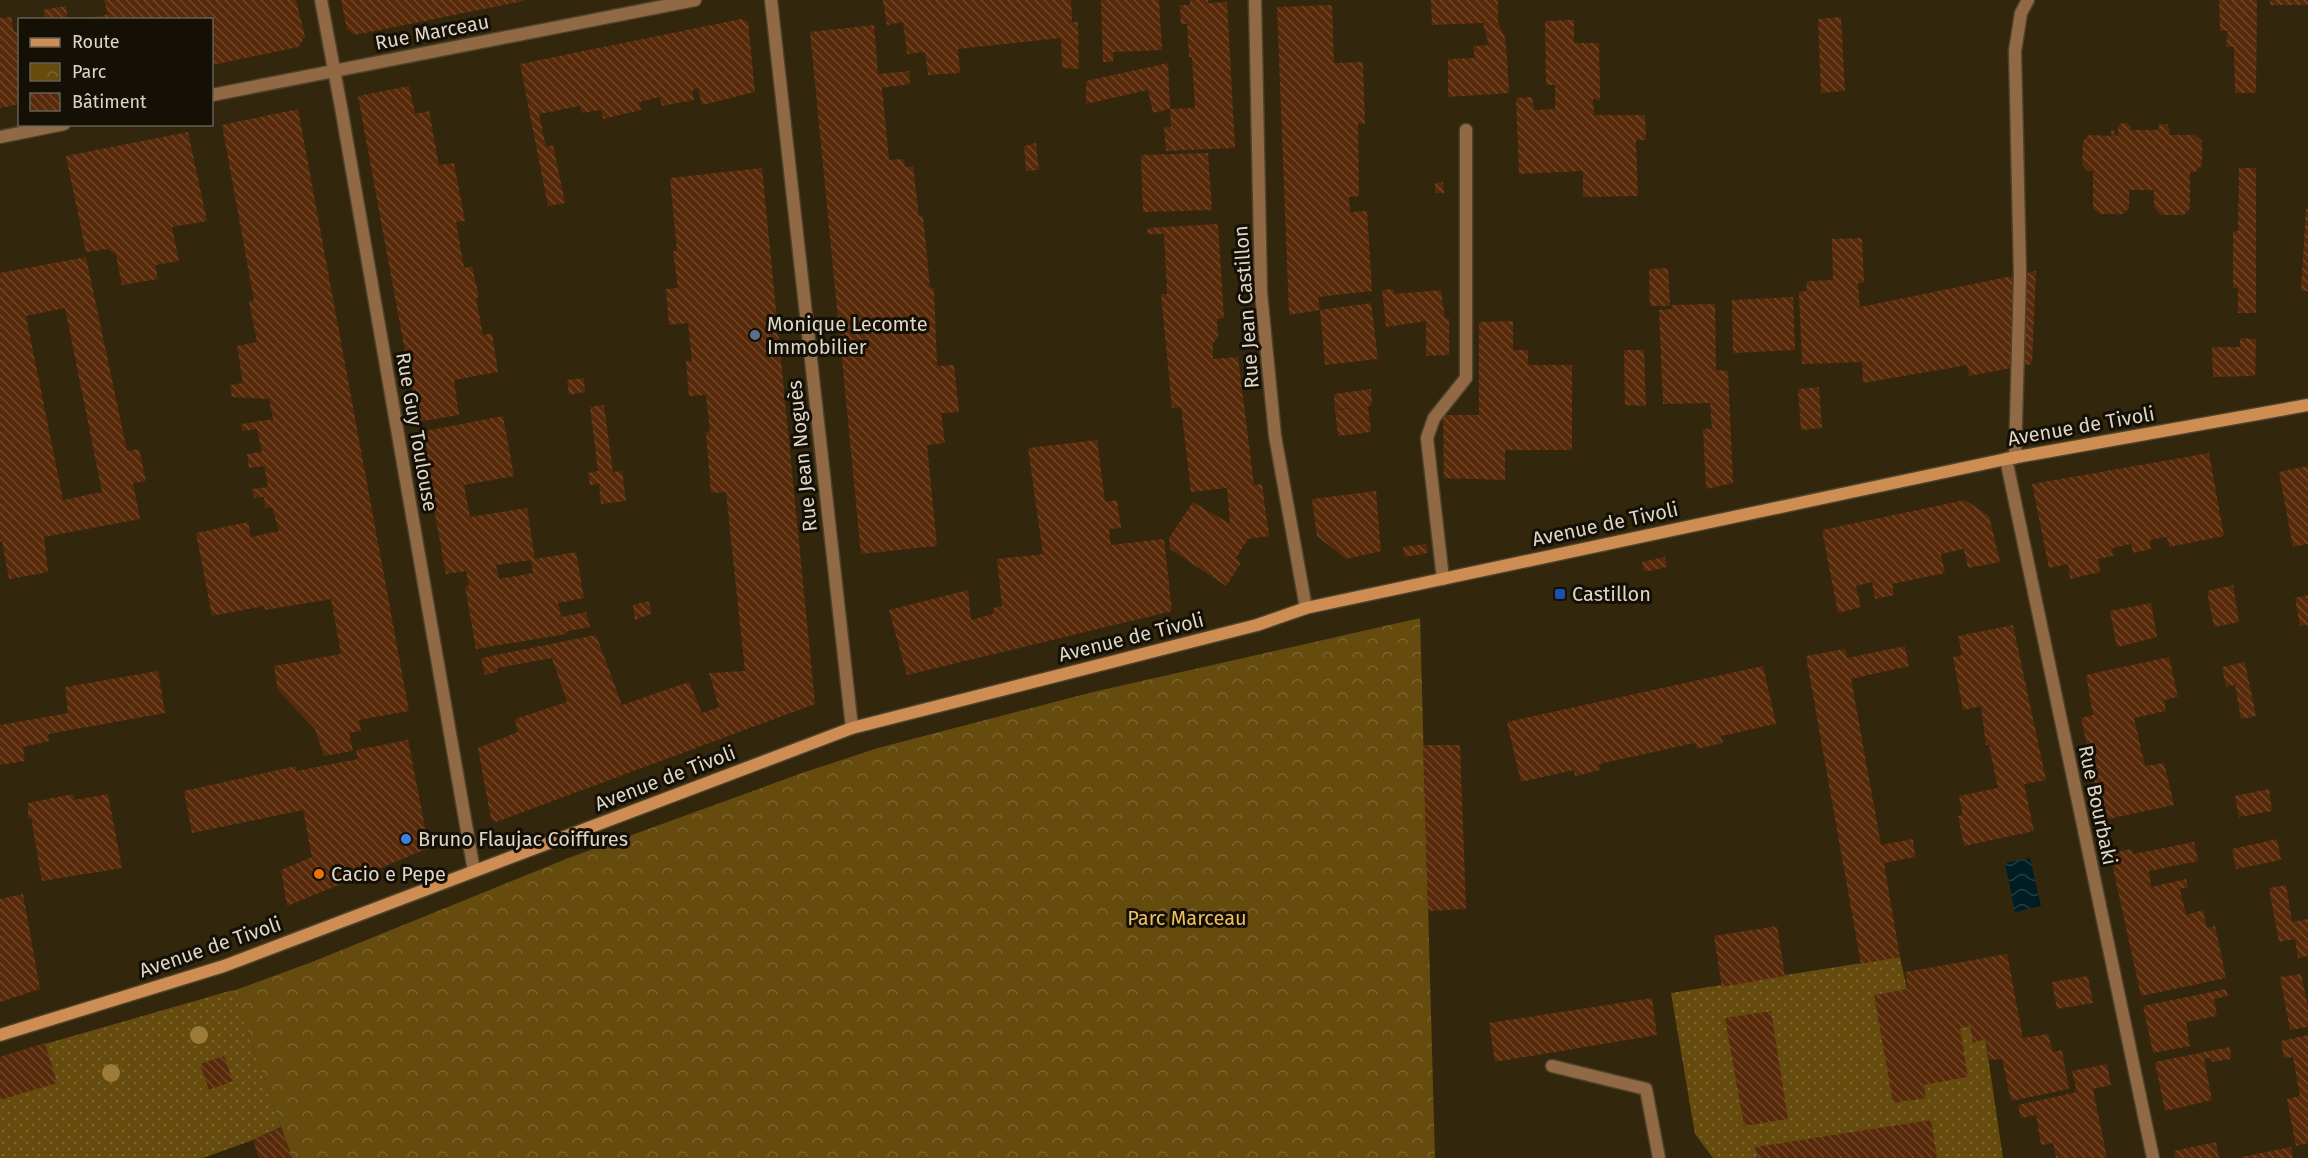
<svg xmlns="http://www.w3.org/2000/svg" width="2308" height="1158" font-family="'Fira Sans',sans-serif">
<defs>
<pattern id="park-crowns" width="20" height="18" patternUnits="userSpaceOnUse" patternTransform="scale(1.5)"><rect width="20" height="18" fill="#664b0e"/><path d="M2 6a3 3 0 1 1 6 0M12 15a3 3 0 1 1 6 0" fill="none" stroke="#7b6430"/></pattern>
<pattern id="garden-dots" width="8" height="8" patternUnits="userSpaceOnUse" patternTransform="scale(1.5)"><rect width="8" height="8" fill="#664b0e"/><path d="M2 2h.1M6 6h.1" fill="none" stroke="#7b6430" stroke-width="1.8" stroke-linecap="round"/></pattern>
<pattern id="water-waves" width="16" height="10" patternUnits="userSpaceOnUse" patternTransform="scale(1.5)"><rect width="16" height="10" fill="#001d23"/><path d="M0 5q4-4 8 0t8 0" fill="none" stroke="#253d41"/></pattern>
<pattern id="building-back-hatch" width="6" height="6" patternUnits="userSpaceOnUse" patternTransform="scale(1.5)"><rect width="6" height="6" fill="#582a0a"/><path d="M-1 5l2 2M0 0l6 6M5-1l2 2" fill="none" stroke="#70482c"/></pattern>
</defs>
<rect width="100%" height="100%" fill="#32260d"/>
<path fill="url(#park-crowns)" d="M1420,618L1435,1158H292L233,991L312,962L571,857L805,772L878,748L1093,692Z"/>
<path fill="url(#garden-dots)" d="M1900,957L1917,1035L1983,1023L2003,1158H1713L1695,1134L1671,993Z
M233,990L281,1127L253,1140L203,1158H0V1057Z"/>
<path fill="url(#water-waves)" d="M2030,858L2041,906L2015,912L2005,863Z"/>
<path fill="url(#building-back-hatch)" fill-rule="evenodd" d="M104,0H296L305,37L298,47L212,65V20H86L108,14Z
M341,0H522L523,1L355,35L347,29Z
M883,0H1071L1072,22H1078L1079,69L1062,68L1061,38L958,49L960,73L928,75L925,52L907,54L903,22L887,25Z
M1101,0H1159L1162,50L1113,52V62H1103Z
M1190,0H1208V3L1227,2L1235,148L1166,151L1164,127H1171L1170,109L1153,113L1148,90L1086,104V81L1168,63L1170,109L1195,108L1192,57L1189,58L1187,24H1181L1180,5H1190Z
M1431,0H1498V22L1505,38L1507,57L1509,93L1448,97V59L1475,58L1473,46L1489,45L1483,23L1432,25Z
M2219,0H2257L2256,93H2235L2234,47H2226L2228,31H2220Z
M2270,0H2308V5H2270Z
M1332,5L1334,63L1363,62L1365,124H1358L1359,196L1349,197L1350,212L1367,211L1372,291L1318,297L1320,310L1289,315L1277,7Z
M66,6L68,20H45L43,10Z
M11,17L14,32L20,31V104L0,108V18Z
M1841,17L1845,91L1821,93L1818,19Z
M741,19L748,22L755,92L702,105L698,88L692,91L694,100L662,106L660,97L639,102L641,110L603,119L601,110L582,113L580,106L539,114L546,147L553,145L565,203L548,206L520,64Z
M1574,20V43H1599L1600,100L1593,99L1594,115H1645L1646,140H1636L1638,196L1583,197V171L1519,174L1516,98L1532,97L1534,110L1555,109V85H1546L1545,21Z
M874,25L878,74L909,71L910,84L882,88L889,160L903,159L905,167L913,166L919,216H923L930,288H934L937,366L954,365L959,412L941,413L945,443L927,445L937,546L861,554L810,32Z
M409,86L415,114L429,111L439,165L454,163L465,221L456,222L464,268L472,266L479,297L476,298L483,335L492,333L498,372L454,380L459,415L418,422L358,96Z
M298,109L409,711L359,720L361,731L349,733L353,751L324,756L315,729L278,690L274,666L341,654L331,599L265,610L264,606L212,616L196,533L248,522L251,537L279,531L272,507L265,508L264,497L254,498L252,489L268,487L264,466L249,468L247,454L262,452L257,429L242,431L241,424L273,419L269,399L232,397L230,385L243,383L237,346L257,342L249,301L254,300L222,125Z
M2122,123H2127L2131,127L2130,130H2157L2160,124H2167L2170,130L2169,135H2195L2202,141V165L2195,172H2190V208L2184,215H2161L2154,207V190H2129V208L2123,214H2100L2093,208V171H2088L2082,164L2083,141L2089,135L2111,136V131L2115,130L2114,135L2118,136V127Z
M188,132L207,221L172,227L179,261L155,265L158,279L122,285L116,255L108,249L86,252L66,156Z
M1036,143L1039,170L1026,171L1024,146Z
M1208,153L1212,210L1143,212L1141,155Z
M762,168L815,704L496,822L491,819L478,748L518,732L515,719L567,702L552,658L497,668L498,672L485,675L481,658L596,635L622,705L689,682L702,713L719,707L709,673L745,671L726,492L711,493L706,432H710L706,395L689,396L686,361H692L688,323L669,325L666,289L678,288L673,251H677L670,178Z
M2239,168H2256V313H2238V288H2233V232L2238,231Z
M1443,182L1444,193H1435V183Z
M2306,209H2308V291H2301Z
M1218,224L1224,318L1217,319L1218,337L1213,343V359L1238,357L1254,485L1262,484L1269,536L1248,539L1236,558L1241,563L1226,586L1170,549L1169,538L1193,502L1230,524L1227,488L1191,492L1181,407L1172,408L1161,294H1167L1164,234H1147L1148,228Z
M1862,238L1864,283H1858L1860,307L2036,271L2032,364L1969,376L1967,365L1863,383L1862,362L1802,364L1799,292L1806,291L1807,281L1833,280L1832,239Z
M86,257L127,451L139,449L146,481L133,483L140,519L44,537L48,572L9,579L2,541H0V273ZM65,308L102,492L63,500L26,316Z
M1668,268L1670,306H1650L1649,269Z
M1393,289L1394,294L1441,290L1445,319L1449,318V355L1426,356V321L1386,327L1382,290Z
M1793,297L1795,350L1733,353L1732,300Z
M1371,303L1378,359L1325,365L1320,310Z
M1715,304L1716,370L1728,371L1733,483L1706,489L1703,429H1712L1710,403L1663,404L1659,310L1672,309V305Z
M1513,321V350H1528V365H1572V450H1505V480L1444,478L1443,415H1479V322Z
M2240,338L2256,339L2255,376L2213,377L2212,347H2240Z
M1624,350H1644L1646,406L1625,405Z
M584,378L585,392L569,395L567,380Z
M1819,387L1822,428L1801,430L1798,389Z
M1371,389L1372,405L1368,406L1371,432L1338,436L1335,410L1354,408L1335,409L1334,394Z
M604,405L613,472L622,471L626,501L601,504L599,484L590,485L588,473L598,471L590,407Z
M503,416L514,476L464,485L470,517L527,508L535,559L576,552L584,598L558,603L561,617L586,612L590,627L568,631L566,634L476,649L465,586H469L466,571L446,574L420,432ZM531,560L533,573L499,579L496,565Z
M1097,440L1105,502L1117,500L1121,528L1109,529L1111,545L1164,539L1172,611L907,675L889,610L968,590L971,620L993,614V608L1002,606L997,559L1043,554L1028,448Z
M2209,453L2224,536L2169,547L2167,537L2150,540L2151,549L2133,553L2131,544L2112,548L2113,556L2098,559L2100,572L2070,579L2068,564L2049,568L2032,484Z
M2308,466V544L2293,547L2279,472Z
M1376,491L1381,551L1346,559L1317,536L1312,499Z
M1965,500L1989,516L2000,562L1968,568L1964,549L1941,554L1945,573L1892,584L1894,595L1875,599L1872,582L1856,586L1861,607L1838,613L1822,530Z
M1426,544L1428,553L1405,557L1403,547Z
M1665,557L1667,567L1644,572L1642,562Z
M2233,585L2239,622L2214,627L2207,591Z
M2308,595V625L2300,626L2295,598Z
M649,601L651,614L635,620L633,605Z
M2151,603L2157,637L2117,647L2110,611Z
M2013,625L2046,780L2024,784L2034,831L1964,846L1958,816L1963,815L1959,796L1998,788L1989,745H1986L1981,706L1963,710L1953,657L1962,655L1958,636Z
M1905,646L1909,666L1851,679L1881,845L1913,839L1915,857L1884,863L1900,957L1861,964L1806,656L1845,649L1847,658Z
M2169,657L2178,697L2164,700L2166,711L2134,718L2145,766L2164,763L2174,805L2103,820L2081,718L2093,715L2086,675Z
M2245,662L2256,716L2241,719L2235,685L2226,687L2222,667Z
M1763,666L1776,724L1721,736L1723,743L1697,749L1695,743L1599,764L1600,770L1575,776L1574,770L1521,782L1507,722Z
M158,671L165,713L48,734L49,741L23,747L25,761L0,765V725L68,713L65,687Z
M408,740L429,848L287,906L281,870L312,857L303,810L192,833L184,791L296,766V771L358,759L356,750Z
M1423,745H1460L1466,909L1428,911Z
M2269,789L2272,811L2239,817L2235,796Z
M73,794L74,800L108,794L122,868L42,881L31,817L28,819V803Z
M2277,839L2281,860L2236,869L2232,849Z
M2194,842L2198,861L2149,871L2151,887L2186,879L2188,887L2180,889L2186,915L2203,910L2207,928L2215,926L2226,978L2141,996L2110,854L2131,849L2133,854Z
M2286,885L2292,922L2308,919V956L2298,958L2295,939L2279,942L2269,888Z
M23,894L40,989L0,1002V899Z
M1777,926L1785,976L1722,987L1714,936Z
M2007,954L2023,1038L2048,1034L2053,1052L2062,1050L2069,1089L2011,1101L2002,1059L1989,1060L1986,1039L1973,1043L1970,1026L1960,1028L1968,1077L1924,1085L1926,1098L1893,1103L1874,995L1908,989L1905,972Z
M2301,974L2308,1007V1027L2290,1030L2280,977Z
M2088,976L2093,1003L2057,1009L2052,982Z
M2226,989L2228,996L2214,999L2217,1016L2186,1022L2190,1046L2153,1053L2143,1006Z
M1652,998L1657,1035L1495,1062L1489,1023Z
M1771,1011L1788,1119L1744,1126L1725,1018Z
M2308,1035V1143L2296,1146L2287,1099L2300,1096L2293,1057L2284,1058L2281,1041Z
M45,1043L57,1083L0,1100V1057Z
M2230,1047L2231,1059L2212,1062L2211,1058L2204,1059L2212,1100L2165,1111L2155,1062Z
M224,1056L233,1081L209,1090L200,1064Z
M2107,1064L2111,1085L2093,1089L2107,1158H2056L2053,1143L2041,1145L2036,1115L2021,1118L2018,1105L2077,1092L2072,1071Z
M1931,1120L1937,1158H1757L1755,1147Z
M281,1128L292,1158H259L253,1140Z
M2216,1142L2219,1158H2175L2174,1151Z
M2291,1147L2293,1158H2242V1157Z"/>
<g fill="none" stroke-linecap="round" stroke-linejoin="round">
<defs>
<path id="lane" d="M2015,458L2020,275L2015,51L2021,13L2028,0
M1443,579L1427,438L1434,418L1466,378V130
M1552,1066L1646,1089L1659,1158"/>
<path id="street" d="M321,0L341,107L474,871
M771,0L852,728
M1255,0L1261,293L1275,436L1306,608
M212,95L695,0
M0,137L64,124
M2006,459L2153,1158"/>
<path id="secondary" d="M0,1035L224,966L852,728L1257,625L1306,608L2006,459L2308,405"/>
</defs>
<use href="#lane" stroke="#4e422b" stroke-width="15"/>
<use href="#street" stroke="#4e422b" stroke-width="15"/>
<use href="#secondary" stroke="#4e422b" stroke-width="15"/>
<use href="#lane" stroke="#926945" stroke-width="12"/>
<use href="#street" stroke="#926945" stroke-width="12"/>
<use href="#secondary" stroke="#ce8d52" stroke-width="12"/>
</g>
<g fill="#9b7b37">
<circle cx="199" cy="1035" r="9"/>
<circle cx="111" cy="1073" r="9"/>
</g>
<circle fill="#5c6f8a" stroke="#151006" stroke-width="2" cx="755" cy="335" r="6"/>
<rect fill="#1a4fb4" stroke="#151006" stroke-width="2" x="1554" y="588" width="12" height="12" rx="3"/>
<circle fill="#3f7fe0" stroke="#151006" stroke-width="2" cx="406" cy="839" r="6"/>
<circle fill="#e8710a" stroke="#151006" stroke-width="2" cx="319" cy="874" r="6"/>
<g text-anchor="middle" stroke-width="6" stroke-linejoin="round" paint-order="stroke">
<g font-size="20" fill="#ded6c8" stroke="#151006">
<text transform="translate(432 32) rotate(-11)" y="7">Rue Marceau</text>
<text transform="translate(1246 307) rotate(-94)" y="7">Rue Jean Castillon</text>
<text transform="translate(2081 426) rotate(-10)" y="7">Avenue de Tivoli</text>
<text transform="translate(417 432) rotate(80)" y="7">Rue Guy Toulouse</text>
<text transform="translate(802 456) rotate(-96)" y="7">Rue Jean Noguès</text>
<text transform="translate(1605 524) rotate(-12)" y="7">Avenue de Tivoli</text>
<text transform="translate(1131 637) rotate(-14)" y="7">Avenue de Tivoli</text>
<text transform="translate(665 778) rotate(-21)" y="7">Avenue de Tivoli</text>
<text transform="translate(2098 805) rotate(78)" y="7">Rue Bourbaki</text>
<text transform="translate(210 947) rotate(-19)" y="7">Avenue de Tivoli</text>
</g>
<g font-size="20" fill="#ded6c8" stroke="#151006" text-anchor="start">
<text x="767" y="331">Monique Lecomte<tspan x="767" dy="23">Immobilier</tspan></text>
<text x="1572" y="601">Castillon</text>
<text x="418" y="846">Bruno Flaujac Coiffures</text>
<text x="331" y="881">Cacio e Pepe</text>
</g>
<g font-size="20" fill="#f1c05a" stroke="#151006">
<text x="1187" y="925">Parc Marceau</text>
</g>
</g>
<rect x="18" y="18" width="195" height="108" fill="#151006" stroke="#655f54" stroke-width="1.5"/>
<rect x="30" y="38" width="30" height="9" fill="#ce8d52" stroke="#655f54" stroke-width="1.5"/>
<text x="72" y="48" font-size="18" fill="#ded6c8">Route</text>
<rect x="30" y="63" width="30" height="18" fill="url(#park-crowns)" stroke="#655f54" stroke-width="1.5"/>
<text x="72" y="78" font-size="18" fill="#ded6c8">Parc</text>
<rect x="30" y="93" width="30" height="18" fill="url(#building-back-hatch)" stroke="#655f54" stroke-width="1.5"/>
<text x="72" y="108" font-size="18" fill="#ded6c8">Bâtiment</text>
</svg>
